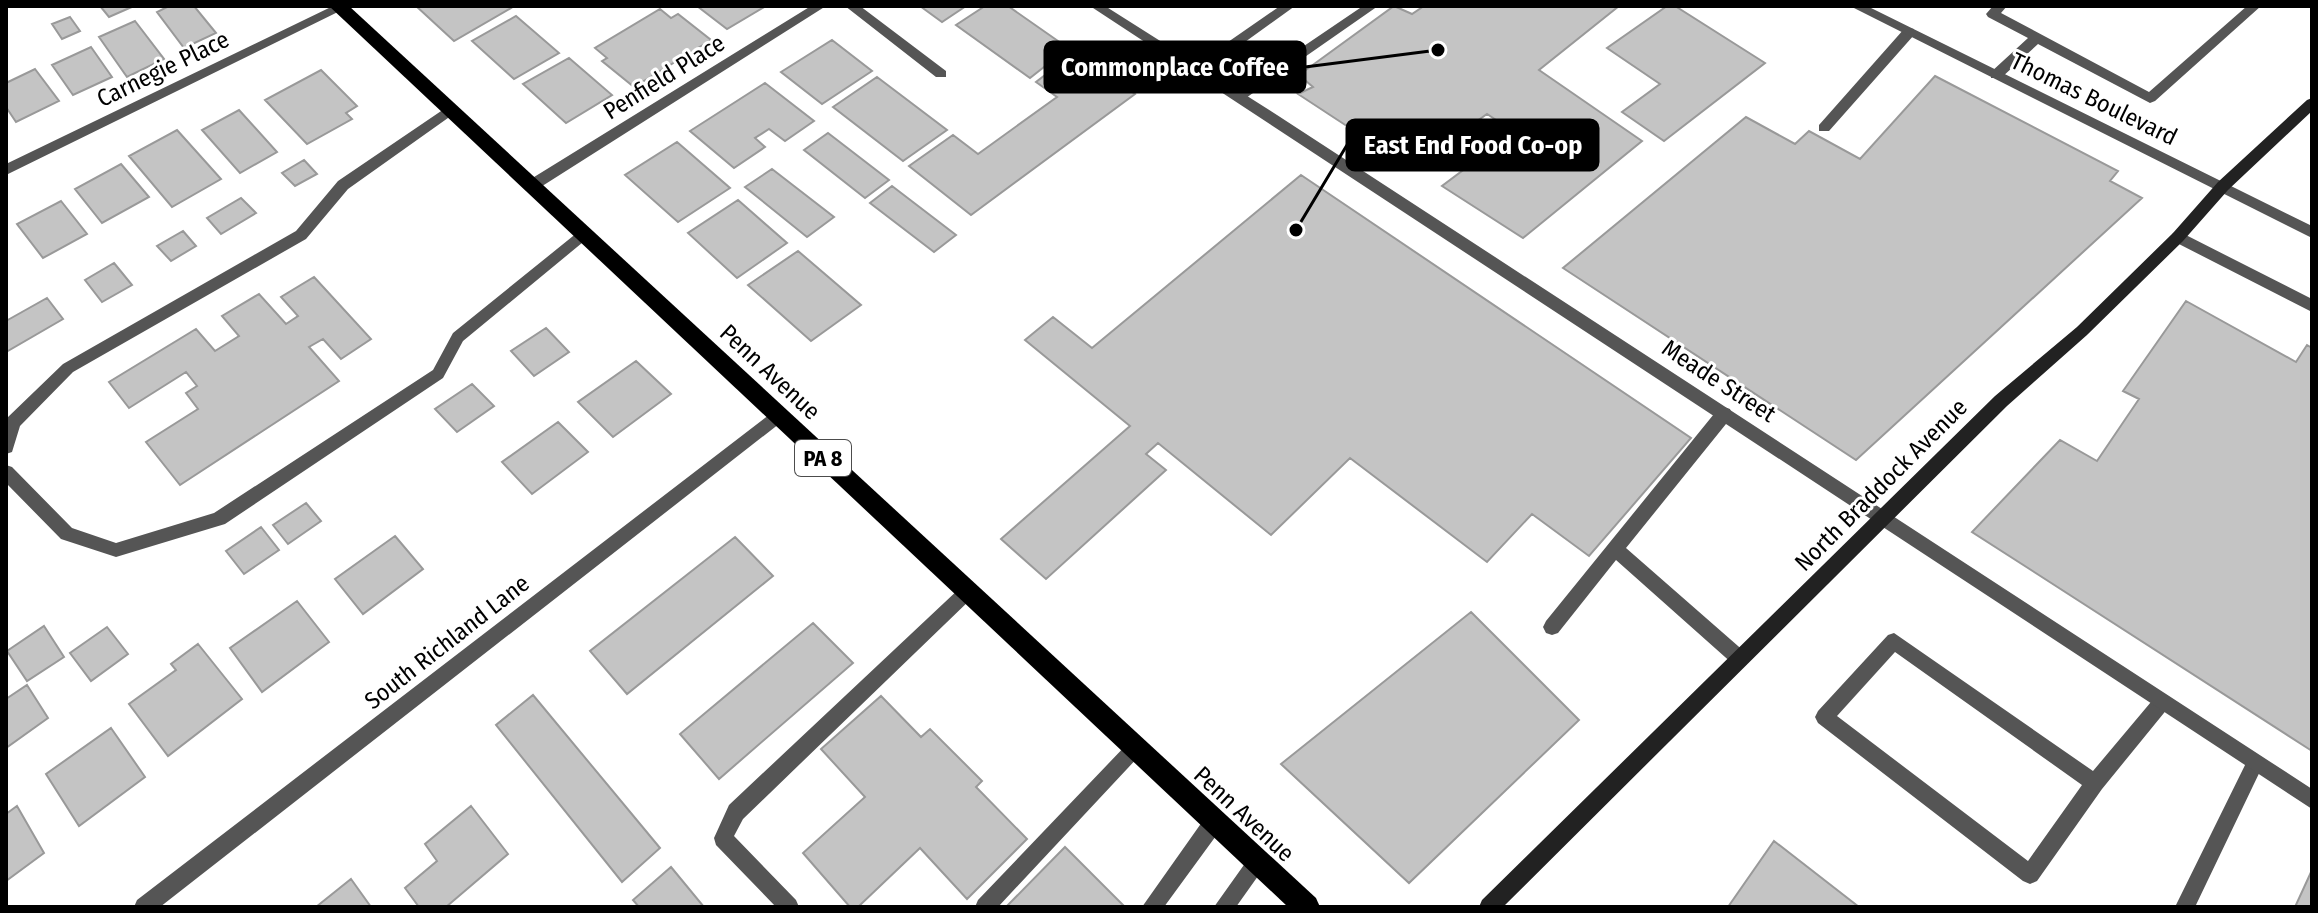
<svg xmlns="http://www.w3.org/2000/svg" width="2318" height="913" font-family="'Fira Sans Condensed',sans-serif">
<rect width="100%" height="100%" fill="#fff"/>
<path fill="#c4c4c4" stroke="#999" stroke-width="2" d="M100,6H134L109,17Z
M169,6H194L216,33L184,48L157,12Z
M416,6H509L511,8L454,41Z
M697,6H766L727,29Z
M920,6H966L942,22Z
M985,6H1008L1068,48L1030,78L956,25Z
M1394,6L1412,14L1424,6H1619L1539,70L1642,141L1523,238L1442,186L1514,132L1487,114L1411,168L1298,94L1313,87L1299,75Z
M1667,6H1675L1765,63L1664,141L1622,112L1660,84L1607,48Z
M660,9L671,18L678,14L711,40L634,87L602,61L607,58L595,48Z
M516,16L559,53L514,79L472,41Z
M70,17L80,31L62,39L52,24Z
M135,21L164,59L127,77L99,37Z
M832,40L872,71L822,104L781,72Z
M91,47L112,77L73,95L52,65Z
M1075,52L1135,94L971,215L909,166L953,135L978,154L1057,97L1036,82Z
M569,58L612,95L566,123L523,84Z
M35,69L59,101L16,122L6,107V83Z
M321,70L357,106L346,113L352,119L307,144L265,100Z
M1935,76L2118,171L2110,181L2142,198L1856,460L1563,268L1746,117L1795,144L1809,131L1860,159Z
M877,77L947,130L903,161L833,107Z
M765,83L814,121L785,141L769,129L755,138L765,147L734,168L690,131Z
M239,110L277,152L240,173L202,130Z
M177,130L221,179L172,207L129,156Z
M828,133L889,180L865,198L804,150Z
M677,142L730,188L678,222L625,175Z
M304,160L317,174L295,186L282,173Z
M121,164L149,197L102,223L75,189Z
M772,169L834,217L807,237L745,187Z
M1301,175L1691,438L1589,556L1532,514L1487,562L1350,458L1271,535L1158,443L1146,454L1166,470L1046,579L1001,539L1130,426L1025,340L1053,317L1092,348Z
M892,186L956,235L934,252L870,203Z
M241,198L256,213L221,234L207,218Z
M738,200L787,243L737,278L688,233Z
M61,201L87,234L43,258L17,224Z
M183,231L196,246L171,261L157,246Z
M798,251L861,305L811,341L748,285Z
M114,263L132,285L102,302L85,280Z
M314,277L371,339L341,359L323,339L309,347L339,381L180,485L146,442L198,409L186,393L197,386L186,372L129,408L109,382L196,329L215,351L239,336L222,316L259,294L286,324L298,316L281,297Z
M47,298L63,319L6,352V321Z
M2186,301L2296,362L2307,345L2312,348V751L1972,532L2060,440L2097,461L2139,399L2123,391Z
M546,328L569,352L534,376L511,351Z
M636,361L671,394L613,437L578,402Z
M472,384L494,406L457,432L435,409Z
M558,422L588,452L532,494L502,462Z
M306,503L321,521L288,544L273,525Z
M261,527L279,550L244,574L226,551Z
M395,536L423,569L363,614L335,579Z
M735,537L773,576L627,694L590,651Z
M297,601L329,642L262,692L230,648Z
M1471,612L1579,720L1409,883L1281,764Z
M813,623L853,663L719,779L680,734Z
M44,626L64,657L27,681L7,651Z
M107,627L128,654L91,681L70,653Z
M198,644L242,699L168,756L129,704L176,670L171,664Z
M27,685L48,718L6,748V699Z
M533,695L660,848L622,882L496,725Z
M881,696L921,737L930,729L982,781L976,787L1027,839L967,899L920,848L858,907H850L803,853L865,797L821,749Z
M111,728L145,777L79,826L46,774Z
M17,806L44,853L6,881V814Z
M471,806L508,854L446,907H419L405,888L437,861L425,844Z
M1774,841L1859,907H1728Z
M1065,847L1125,907H1006Z
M671,867L704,907H639L633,900Z
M2312,870V907H2295Z
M351,879L371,907H316Z"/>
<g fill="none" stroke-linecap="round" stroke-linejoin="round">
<path fill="#555" fill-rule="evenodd" d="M1280,6H1295L1202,73H1192V67Z
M1363,6H1378L1243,100H1233V94Z
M1993,6H2007L2001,13L2149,92L2247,6H2261L2155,101L2150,103L2038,44L2001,78H1991V72L2028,38L1988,17L1986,14Z
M1909,28L1914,29V35L1829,131H1819V125L1904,29Z
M450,105L455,107V113L348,189L306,239L73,372L20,426L12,452L6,454L7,418L63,364L296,231L338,181Z
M583,228L588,230L590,234L588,238L463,341L443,378L225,524L116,557L61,539L6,483V465L12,467L72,528L116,543L214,513L433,370L453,333Z
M2178,231L2312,299V312L2173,241L2171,237L2173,233Z
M1724,407L1730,409L1732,414L1730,419L1626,548L1746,653L1749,659L1746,665L1740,667L1734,665L1616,560L1558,633L1552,635L1546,633L1543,627L1546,621L1718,409Z
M967,584L973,587L976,592L973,597L743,819L734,836L796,900L799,907H776L716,845L714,838L729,805L961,587Z
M1894,633L2093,771L2156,696L2162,693L2168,696L2171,702L2168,708L2102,789L2037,881L2030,884L2023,881L1818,723L1815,717L1818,711L1888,635ZM1895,652L2082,785L2028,861L1837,716Z
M1135,739L1141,742L1144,748L1141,754L998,907H975L978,900L1129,742Z
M2255,754L2261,757L2264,763L2195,907H2175L2249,757Z
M1214,813L1221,815L1223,822L1221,829L1164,907H1142L1207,815Z
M1258,852L1265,855L1268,862L1236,907H1214L1251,855Z"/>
<path fill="#555" fill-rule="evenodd" d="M333,6L346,8L6,175V164Z
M811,6H826L536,190H526L524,186L526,182Z
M845,6H860L946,71V77H936Z
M1090,6H1105L1277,115L2312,789V809Z
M1850,6H1867L2312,226V238Z
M778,408L784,410L786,415L784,420L160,907H134L137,900Z"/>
<path fill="#222" fill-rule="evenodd" d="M2312,98V111L2228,190L2183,241L2087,335L2007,406L1503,907H1479L1482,900L1995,396L2077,327L2173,233L2218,182L2307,100Z"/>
<path fill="#000" fill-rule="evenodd" d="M329,6H349L1316,898L1320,907H1288Z"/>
</g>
<g text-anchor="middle" stroke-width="6" stroke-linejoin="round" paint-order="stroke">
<rect fill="#fff" stroke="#4c4c4c" stroke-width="2" x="795" y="440" width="56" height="36" rx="6"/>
<g font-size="22" font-weight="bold" fill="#000">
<text x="823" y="466">PA 8</text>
</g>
<g font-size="24" fill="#000" stroke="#fff">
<text transform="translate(163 69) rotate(-26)" y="8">Carnegie Place</text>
<text transform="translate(664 77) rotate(-32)" y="8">Penfield Place</text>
<text transform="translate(2094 99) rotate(26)" y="8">Thomas Boulevard</text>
<text transform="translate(770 372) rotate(43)" y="8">Penn Avenue</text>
<text transform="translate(1719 381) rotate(33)" y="8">Meade Street</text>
<text transform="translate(1881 485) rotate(-45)" y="8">North Braddock Avenue</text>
<text transform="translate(447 642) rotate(-38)" y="8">South Richland Lane</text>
<text transform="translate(1244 814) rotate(43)" y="8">Penn Avenue</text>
</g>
</g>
<path fill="none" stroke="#000" stroke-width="3" d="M1438 50L1305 67M1296 230L1347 145"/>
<g fill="#000" stroke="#fff" stroke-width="3">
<circle cx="1438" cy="50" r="8"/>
<circle cx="1296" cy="230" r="8"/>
</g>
<g fill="#000" stroke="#000" stroke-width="3">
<rect x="1045" y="42" width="260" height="50" rx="8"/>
<rect x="1347" y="120" width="251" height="50" rx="8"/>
</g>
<g font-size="26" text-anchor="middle" font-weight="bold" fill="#fff">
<text x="1175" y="76">Commonplace Coffee</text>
<text x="1473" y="154">East End Food Co-op</text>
</g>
<rect width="2318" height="913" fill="none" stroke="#000000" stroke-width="16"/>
</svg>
